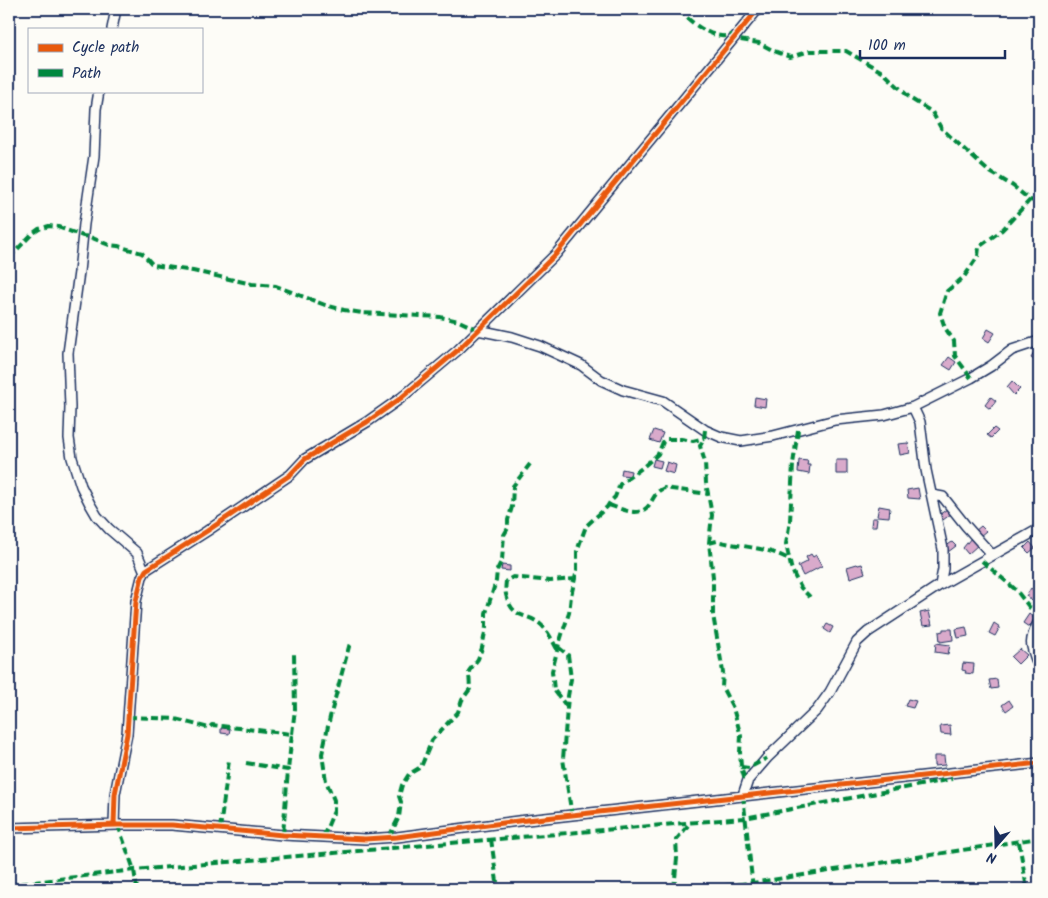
<svg xmlns="http://www.w3.org/2000/svg" width="1048" height="898" font-family="Kalam,sans-serif">
<rect width="100%" height="100%" fill="#fdfcf7"/>
<filter id="ink" filterUnits="userSpaceOnUse"><feTurbulence type="fractalNoise" baseFrequency=".02" numOctaves="2"/><feDisplacementMap in="SourceGraphic" scale="10" xChannelSelector="R" yChannelSelector="G"/><feConvolveMatrix kernelMatrix="1 2 1 2 8 2 1 2 1" color-interpolation-filters="sRGB"/></filter>
<g filter="url(#ink)">
<path fill="#d9aacb" stroke="#1b2f5e" d="M988,329L995,333L989,342L983,338Z
M1037,348L1039,349V363L1031,358Z
M949,357L956,362L951,370L943,365Z
M1012,381L1020,389L1014,395L1007,387Z
M755,397L766,399L765,407L754,405Z
M991,397L996,401L990,409L985,405Z
M994,428L998,431L991,438L987,435Z
M654,430L663,433L659,443L650,440Z
M908,443L910,453L900,455L898,444Z
M654,459L662,461L660,468L652,466Z
M799,460L808,461L807,465H810L809,474L798,472Z
M836,460H847V474H836Z
M667,462L676,465L674,474L664,471Z
M622,469L631,471L630,476L621,475Z
M918,488L920,499L908,498L907,490Z
M1039,495V506L1037,508L1032,501Z
M879,506L890,508L889,517L877,516Z
M947,509L951,514L943,520L939,515Z
M872,518H877L876,526H871Z
M981,526L986,531L980,536L975,531Z
M971,538L978,545L968,554L963,548Z
M952,542L956,546L948,552L945,547Z
M1030,542L1035,548L1029,553L1024,548Z
M811,554L813,557L816,555L822,566L803,576L798,566L808,561L806,557Z
M857,564L858,565L862,564L865,573L850,578L847,567Z
M502,565L510,566V571L501,570Z
M1031,588L1037,593L1032,601L1026,596Z
M929,611L932,625L923,626L920,613Z
M1029,614L1035,619L1029,627L1023,623Z
M994,623L1000,627L995,636L989,633Z
M827,624L833,627L830,633L824,629Z
M966,627L968,636L958,638L956,629Z
M943,629H952L953,640L940,642L939,632L943,631Z
M936,643L950,645L948,654L935,652Z
M1020,649L1027,655L1018,664L1011,657Z
M963,663L974,664L973,674L965,673L966,671L962,670Z
M997,679L998,688L991,689L989,680Z
M908,699L916,701L913,708L905,706Z
M1009,700L1013,706L1006,711L1002,705Z
M950,725L951,735L941,734L940,726Z
M221,728L230,729L229,734L221,733Z
M934,756H944L945,765L934,766Z"/>
<g fill="none" stroke-linecap="round" stroke-linejoin="round">
<defs>
<path id="street" d="M112,29L116,9
M99,91L96,109L94,156L84,224L79,272L68,353L70,407L69,438L72,458L81,486L90,504L97,516L109,529L137,553L145,572
M478,330L512,337L540,346L581,365L601,380L623,390L663,401L705,430L721,437L741,441L773,436L835,420L884,415L913,407L971,378L991,366L1012,350L1039,341
M913,407L920,422L926,470L943,549V569L940,585
M932,495L943,497L966,526L992,555
M1039,621C1028,642 1030,645 1039,667
M743,795L748,780L767,758L817,710L830,692L857,642L868,632L940,585L1039,529
M114,825L115,794L127,734L136,601L142,577L146,570L207,531L290,475L305,459L367,422L401,398L458,350L556,254L758,9
M9,828L118,825H172L283,835L365,839L397,837L518,821L1039,763"/>
</defs>
<use href="#street" stroke="#1b2f5e" stroke-width="12"/>
<use href="#street" stroke="#fdfcf7" stroke-width="9"/>
<path stroke="#00873e" stroke-width="4" stroke-dasharray="8 4" stroke-linecap="butt" d="M679,9C689,22 714,41 731,35L740,40L759,43L774,51L790,57L810,51H846L884,73L911,99L932,112L941,128L987,170L1013,186L1030,200L1039,202
M9,258L32,234L39,229L49,226L58,227L83,236L90,237L109,245L118,246L142,253L153,265L193,271L252,284L276,286L325,305L344,310L362,313L440,317L459,321L478,330
M971,378L955,356L954,341L945,328L940,313L947,291L964,277L978,256L979,247L1002,230L1030,200
M705,430L704,438L700,446L705,462L706,483L712,515L709,543L713,577V615L723,672L722,687L733,708L741,736L740,752L741,767L744,777L748,780
M798,430L793,464L790,521L786,544L791,567L795,577L801,588L810,597
M609,505C624,510 642,519 651,502C655,495 657,491 664,488L709,494
M709,543L717,541C740,547 769,547 790,560
M982,561L1016,590L1030,608L1039,615
M558,647L568,655L571,679L568,696L563,759L572,816
M557,649C552,640 547,629 539,623C525,613 516,619 508,601C505,593 505,590 506,581L513,577L550,581L575,579
M567,707L554,690L552,671L558,647L569,613L571,596L577,570V551L586,526L607,507L610,502L615,497L620,484L642,468L658,454L663,442L667,439H681L693,441L704,438
M128,717L175,719L209,728L212,725L292,734L288,770
M292,734L295,709L294,654
M246,763L288,770L283,835
M741,767L749,768L767,758
M743,795L753,889
M118,825L134,870L137,889
M220,829L229,760
M323,837L334,811V800L326,781L322,754L330,717L350,643
M389,837L399,817L401,802L399,796L402,785L409,774L421,767L432,740L458,712L462,700L470,689L469,671L478,659L482,648L486,627V613L496,581L497,570L502,560L504,535L508,528V520L512,507L513,486L530,464
M491,839L498,889
M1019,842L1027,889
M9,885L134,870L744,818L952,779
M674,889L677,858L676,840L690,823
M690,889L752,883L1039,838"/>
<defs>
<path id="cycleway" d="M114,825L115,794L127,734L136,601L142,577L146,570L207,531L290,475L305,459L367,422L401,398L458,350L556,254L758,9
M9,828L118,825H172L283,835L365,839L397,837L518,821L1039,763"/>
</defs>
<use href="#cycleway" stroke="#fdfcf7" stroke-width="8"/>
<use href="#cycleway" stroke="#e8590c" stroke-width="5"/>
</g>
</g>
<rect width="1048" height="898" fill="none" stroke="#fdfcf7" stroke-width="30"/>
<rect x="15" y="15" width="1018" height="868" fill="none" stroke="#1b2f5e" stroke-width="2" filter="url(#ink)"/>
<rect x="28" y="28" width="175" height="65" fill="#fdfcf7" stroke="#a3aaba"/>
<rect x="38" y="44" width="25" height="8" fill="#e8590c" stroke="#a3aaba"/>
<text x="72" y="52" font-size="15" fill="#1b2f5e">Cycle path</text>
<rect x="38" y="69" width="25" height="8" fill="#00873e" stroke="#a3aaba"/>
<text x="72" y="78" font-size="15" fill="#1b2f5e">Path</text>
<g transform="translate(996 846) rotate(200)" stroke="#fdfcf7" stroke-width="4" paint-order="stroke">
<path d="M0-4L9 19L0 12L-9 19Z" fill="#1b2f5e"/>
<text y="-8" font-size="14" font-weight="bold" text-anchor="middle" fill="#1b2f5e">N</text>
</g>
<path d="M860 50v8h145v-8" fill="none" stroke="#1b2f5e" stroke-width="2.5"/>
<text x="868" y="50" font-size="15" fill="#1b2f5e" stroke="#fdfcf7" stroke-width="4" paint-order="stroke">100 m</text>
</svg>
